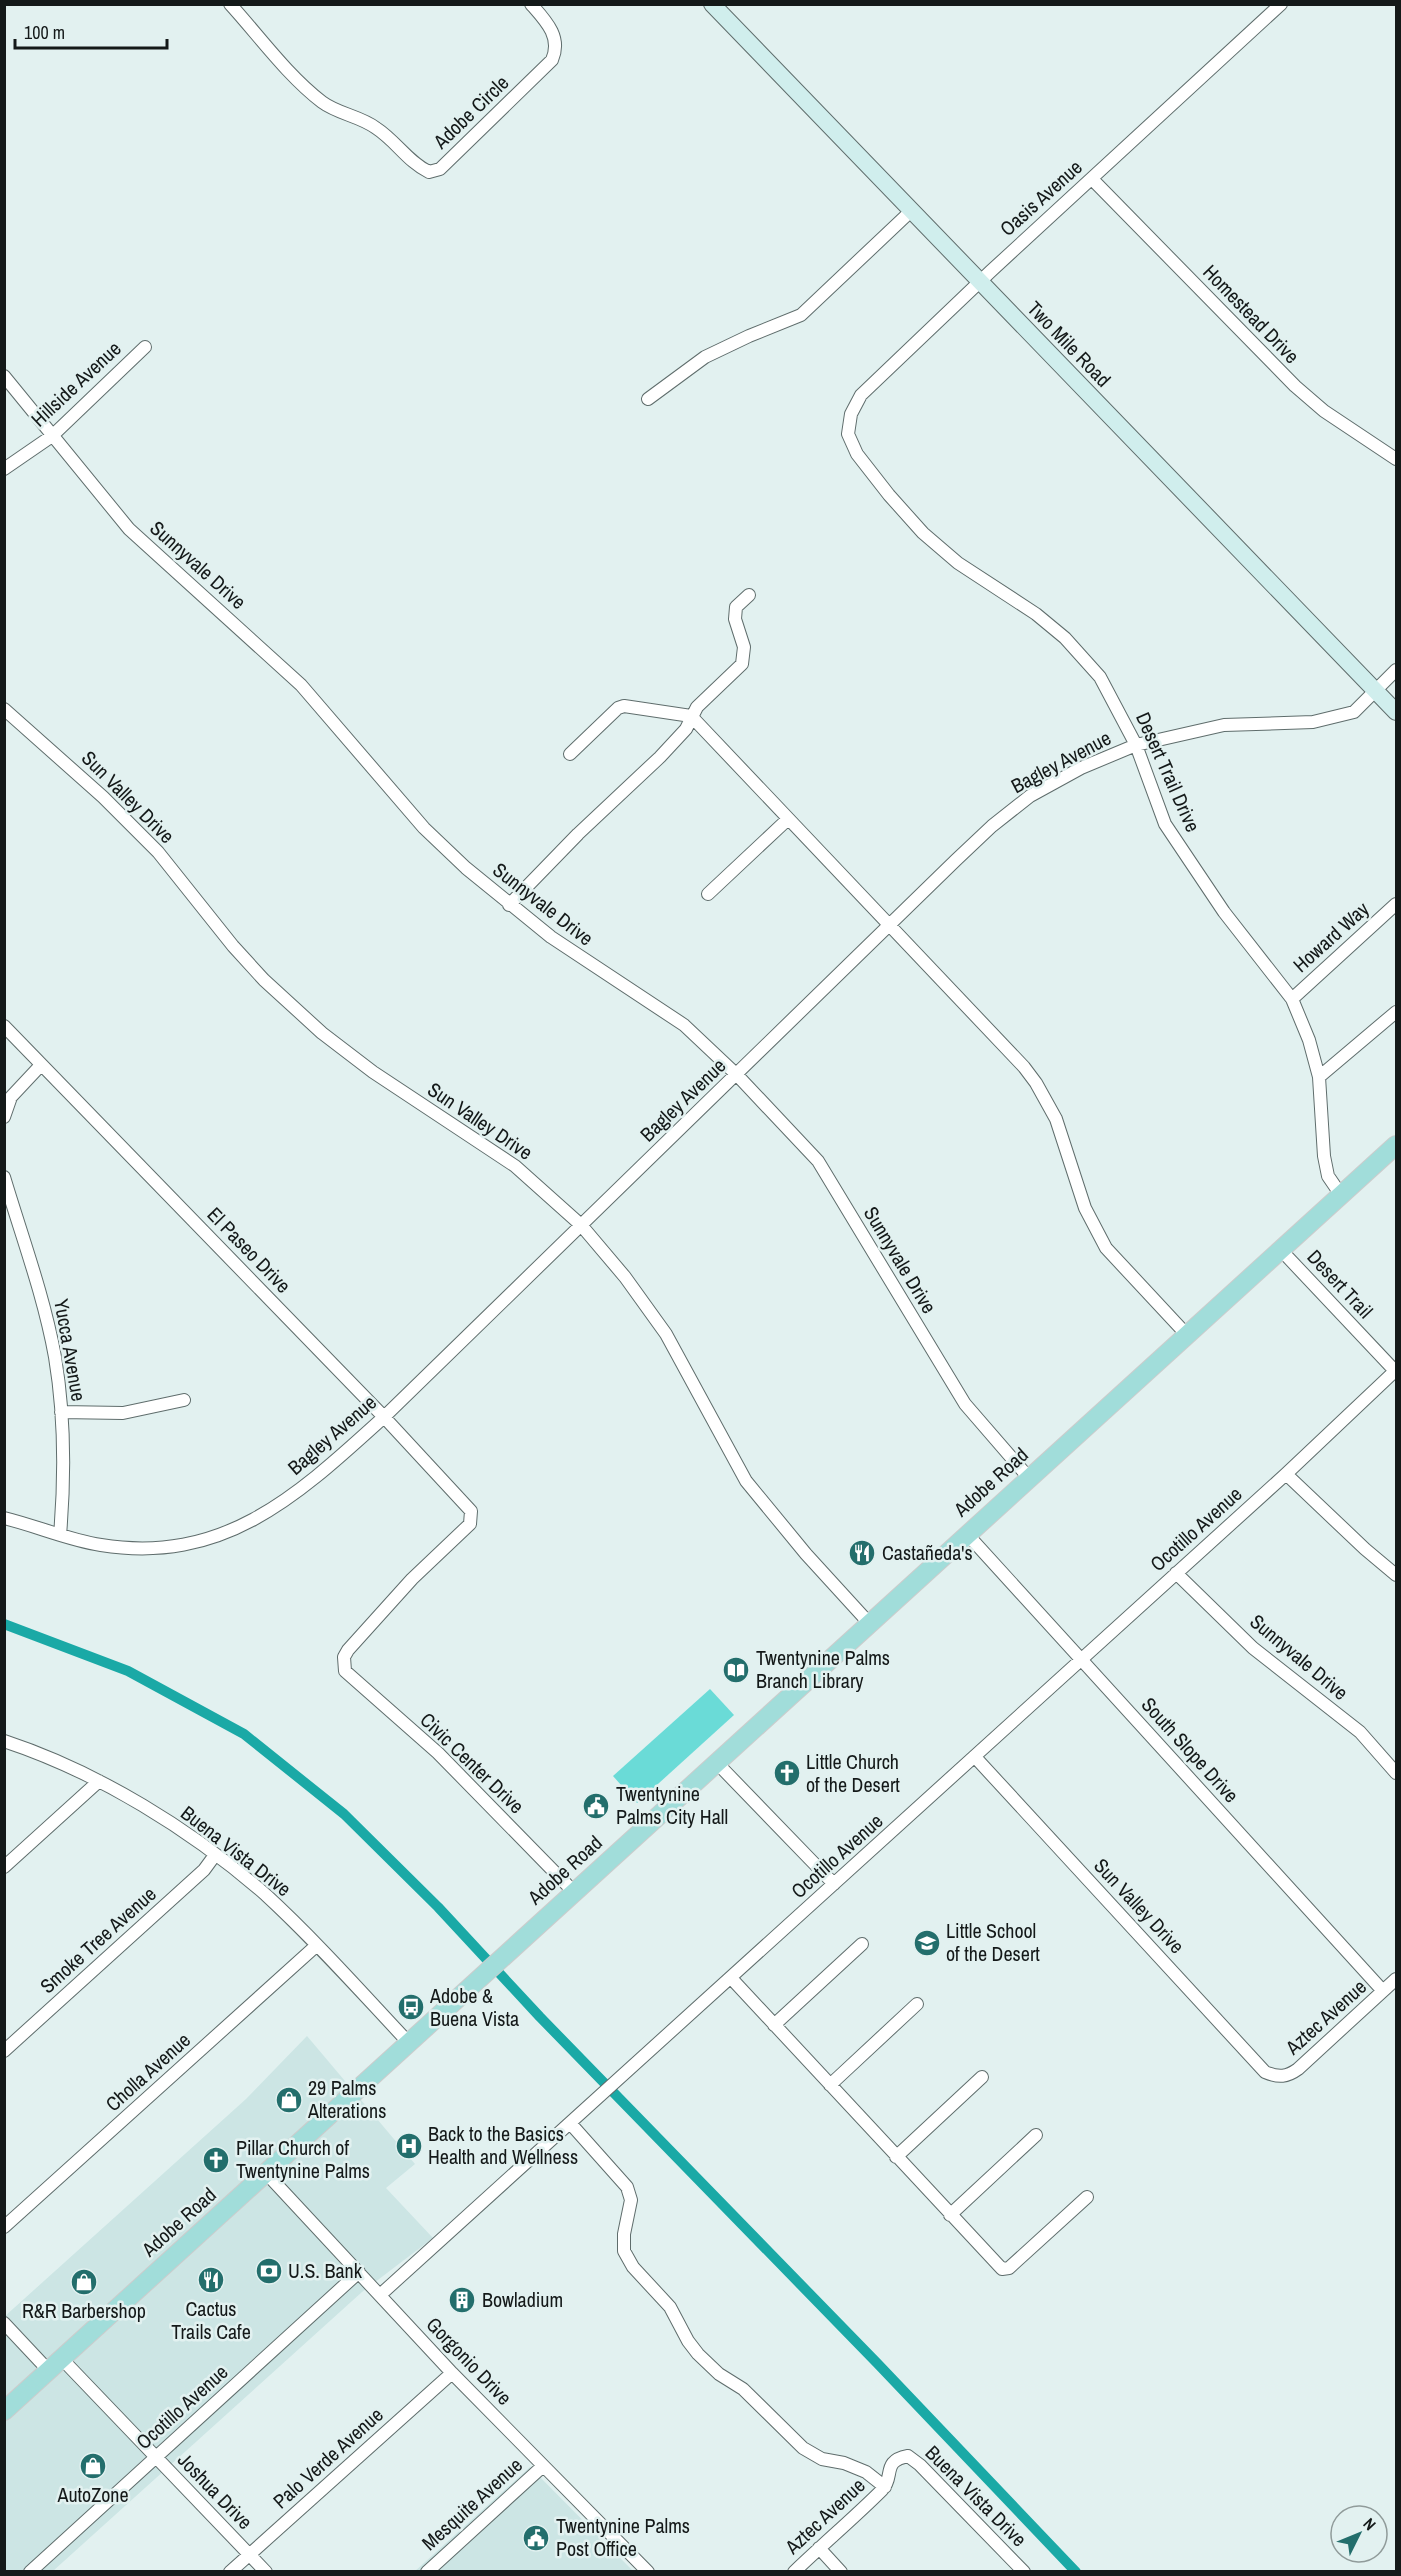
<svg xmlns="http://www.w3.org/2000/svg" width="1401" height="2576" font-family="'Archivo Narrow',sans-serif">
<rect width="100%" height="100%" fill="#e2f1f0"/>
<path fill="#cce5e4" d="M307,2036L415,2164L386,2188L433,2238L362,2292L53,2571H5L4,2317L246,2099Z
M530,2467L633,2571L414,2572Z"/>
<path fill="#6adbd7" d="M710,1689L734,1715L637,1803L613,1776Z"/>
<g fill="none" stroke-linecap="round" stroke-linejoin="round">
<path stroke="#1aa9a6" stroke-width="10" d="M4,1624L128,1671L244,1734L344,1814L438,1907L540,2017L877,2363L1076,2572"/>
<defs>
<path id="minor" d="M230,4C260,37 287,75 322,102C338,114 360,116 376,128C396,141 408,162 429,172L440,169L552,60C562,37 546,21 531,4
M1281,4L991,271L861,395L851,414L848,434L857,454L889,495L923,533L958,563L1036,614L1065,638L1100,677L1136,745L1165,824L1224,912L1292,999L1309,1040L1319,1077L1324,1156L1328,1176L1341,1195
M1092,179L1295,386L1324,411L1396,459
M4,376L129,529L301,685L424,828L466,868L551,937L684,1025L737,1075L818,1161L965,1404L1029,1478
M648,399L705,357L749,336L801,315L911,211
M4,469L52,436L145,347
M4,709L103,797L158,852L233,946L264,980L322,1033L373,1072L515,1166L581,1225L625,1277L666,1334L746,1481L806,1554L869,1623
M570,754L618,708L624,706L691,716L1024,1067L1036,1083L1056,1119L1085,1208L1106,1248L1187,1335
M708,894L788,819
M509,905L578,834L660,757L686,729L697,707L742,664L744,647L735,619L736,607L749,595
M1292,999L1396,904
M4,1026L384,1417L471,1511L470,1524L412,1579L348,1650L344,1657L345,1671L438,1753L574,1892
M1319,1077L1396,1012
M4,1117L11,1097L41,1065
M4,1177C22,1237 44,1296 55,1357C65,1417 65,1476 60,1535
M1281,1250L1396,1372
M61,1412L123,1413L184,1400
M1286,1474L1365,1549L1396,1575
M4,1518C37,1526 68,1540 101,1545C225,1565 299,1494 384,1417L956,860L992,826L1030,796L1081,768L1136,745L1224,725L1313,722L1354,712L1396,670
M967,1534L1383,1991
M1176,1573L1253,1648L1360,1732L1396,1773
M4,1741C98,1772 192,1830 266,1895C316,1941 362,1993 408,2042
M975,1757L1265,2072C1279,2078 1287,2077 1298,2069L1396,1979
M716,1762L834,1884
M4,1867L99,1781
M731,1978L1002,2269L1009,2268L1087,2197
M774,2025L862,1944
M4,2051L204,1870L215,1855
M830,2085L917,2004
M570,2123L627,2187L631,2200L624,2234V2251L633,2267L670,2307L688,2341L698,2354L719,2374L743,2389L803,2448L822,2459L844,2463L866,2472L885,2487
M896,2157L982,2077
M266,2173L452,2373L648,2572
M950,2215L1036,2135
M4,2227L317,1945
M380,2295L1286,1474L1396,1370
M4,2323L49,2371
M62,2359L266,2572
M819,2548L841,2572
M30,2572L359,2272
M230,2572L452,2373
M427,2572L543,2466
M794,2572C823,2544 854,2518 882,2490C895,2477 881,2461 908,2456L920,2465L1024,2572"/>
<path id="secondary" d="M712,4L1396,712"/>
<path id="primary" d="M4,2411L1396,1145"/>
</defs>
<use href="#minor" stroke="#5f6d6c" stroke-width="14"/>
<use href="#secondary" stroke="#5f6d6c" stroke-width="18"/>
<use href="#primary" stroke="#cbcccc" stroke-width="20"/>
<use href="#minor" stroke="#fff" stroke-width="12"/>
<use href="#secondary" stroke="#d0eeed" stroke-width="16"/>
<use href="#primary" stroke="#a1ddda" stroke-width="18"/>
</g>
<defs>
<symbol id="restaurant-disc" viewBox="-11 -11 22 22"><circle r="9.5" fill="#236e6c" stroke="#e2f1f0"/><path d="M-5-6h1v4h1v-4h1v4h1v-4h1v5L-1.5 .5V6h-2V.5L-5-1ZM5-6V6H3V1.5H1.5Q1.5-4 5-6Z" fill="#fff"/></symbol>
<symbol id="library-disc" viewBox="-11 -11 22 22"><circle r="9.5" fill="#236e6c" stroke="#e2f1f0"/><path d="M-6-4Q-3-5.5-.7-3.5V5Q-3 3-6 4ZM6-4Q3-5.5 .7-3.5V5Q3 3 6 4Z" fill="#fff"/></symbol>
<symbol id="church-disc" viewBox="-11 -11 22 22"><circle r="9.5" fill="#236e6c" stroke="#e2f1f0"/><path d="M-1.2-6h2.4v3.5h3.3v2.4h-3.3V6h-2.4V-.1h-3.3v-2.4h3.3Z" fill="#fff"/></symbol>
<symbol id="civic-disc" viewBox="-11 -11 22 22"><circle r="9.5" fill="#236e6c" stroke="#e2f1f0"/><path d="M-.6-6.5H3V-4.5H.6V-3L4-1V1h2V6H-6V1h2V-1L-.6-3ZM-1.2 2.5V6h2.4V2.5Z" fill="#fff"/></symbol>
<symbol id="school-disc" viewBox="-11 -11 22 22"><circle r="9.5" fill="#236e6c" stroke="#e2f1f0"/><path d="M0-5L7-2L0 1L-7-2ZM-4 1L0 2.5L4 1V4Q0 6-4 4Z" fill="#fff"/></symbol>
<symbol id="bus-disc" viewBox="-11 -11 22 22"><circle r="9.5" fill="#236e6c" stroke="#e2f1f0"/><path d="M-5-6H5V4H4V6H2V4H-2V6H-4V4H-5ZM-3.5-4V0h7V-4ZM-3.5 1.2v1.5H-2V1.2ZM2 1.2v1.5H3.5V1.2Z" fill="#fff"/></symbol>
<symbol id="shop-disc" viewBox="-11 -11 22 22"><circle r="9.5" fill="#236e6c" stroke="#e2f1f0"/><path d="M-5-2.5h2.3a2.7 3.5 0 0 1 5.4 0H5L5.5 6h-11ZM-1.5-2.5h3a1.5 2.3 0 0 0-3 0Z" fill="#fff"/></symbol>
<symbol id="hospital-disc" viewBox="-11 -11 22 22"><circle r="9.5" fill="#236e6c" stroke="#e2f1f0"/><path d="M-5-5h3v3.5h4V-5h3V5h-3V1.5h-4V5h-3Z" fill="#fff"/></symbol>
<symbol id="bank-disc" viewBox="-11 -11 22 22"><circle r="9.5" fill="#236e6c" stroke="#e2f1f0"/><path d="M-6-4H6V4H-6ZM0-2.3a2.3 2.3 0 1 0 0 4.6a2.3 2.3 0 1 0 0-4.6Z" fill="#fff"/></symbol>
<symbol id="building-disc" viewBox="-11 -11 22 22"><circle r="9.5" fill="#236e6c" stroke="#e2f1f0"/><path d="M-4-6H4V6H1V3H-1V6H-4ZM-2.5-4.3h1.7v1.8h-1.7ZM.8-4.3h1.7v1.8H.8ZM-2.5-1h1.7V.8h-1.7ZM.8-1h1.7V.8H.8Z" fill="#fff"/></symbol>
</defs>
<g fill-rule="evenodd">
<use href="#restaurant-disc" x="847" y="1538" width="30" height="30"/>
<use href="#library-disc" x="721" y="1655" width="30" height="30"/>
<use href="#church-disc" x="772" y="1758" width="30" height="30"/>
<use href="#civic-disc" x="581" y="1791" width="30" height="30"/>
<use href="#school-disc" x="912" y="1928" width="30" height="30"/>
<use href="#bus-disc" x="396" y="1992" width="30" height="30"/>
<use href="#shop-disc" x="274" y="2085" width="30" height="30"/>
<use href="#hospital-disc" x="394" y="2131" width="30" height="30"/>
<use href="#church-disc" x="201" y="2145" width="30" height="30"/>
<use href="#bank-disc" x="254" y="2256" width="30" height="30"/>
<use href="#restaurant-disc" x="196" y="2265" width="30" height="30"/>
<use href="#shop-disc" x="69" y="2267" width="30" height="30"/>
<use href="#building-disc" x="447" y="2285" width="30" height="30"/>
<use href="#shop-disc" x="78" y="2451" width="30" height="30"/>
<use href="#civic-disc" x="521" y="2523" width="30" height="30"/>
</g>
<g text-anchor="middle" stroke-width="5" stroke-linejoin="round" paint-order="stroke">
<g font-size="20" fill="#141919" stroke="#e2f1f0">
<text transform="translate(471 112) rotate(-44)" y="7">Adobe Circle</text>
<text transform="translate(1041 198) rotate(-42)" y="7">Oasis Avenue</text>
<text transform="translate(1251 314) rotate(46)" y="7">Homestead Drive</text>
<text transform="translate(1069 344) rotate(46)" y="7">Two Mile Road</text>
<text transform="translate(76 384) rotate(-43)" y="7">Hillside Avenue</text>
<text transform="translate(198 565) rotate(42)" y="7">Sunnyvale Drive</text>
<text transform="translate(1061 762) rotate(-28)" y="7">Bagley Avenue</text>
<text transform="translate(1168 772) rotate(66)" y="7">Desert Trail Drive</text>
<text transform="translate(128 797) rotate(45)" y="7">Sun Valley Drive</text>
<text transform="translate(543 904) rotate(38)" y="7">Sunnyvale Drive</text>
<text transform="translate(1331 937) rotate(-42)" y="7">Howard Way</text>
<text transform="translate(683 1100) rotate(-44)" y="7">Bagley Avenue</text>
<text transform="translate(480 1121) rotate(34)" y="7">Sun Valley Drive</text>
<text transform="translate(249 1250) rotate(46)" y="7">El Paseo Drive</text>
<text transform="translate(900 1260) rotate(59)" y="7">Sunnyvale Drive</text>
<text transform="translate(1340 1284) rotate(47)" y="7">Desert Trail</text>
<text transform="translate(70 1350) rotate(80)" y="7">Yucca Avenue</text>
<text transform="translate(332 1435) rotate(-41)" y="7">Bagley Avenue</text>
<text transform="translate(991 1482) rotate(-42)" y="7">Adobe Road</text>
<text transform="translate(1196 1529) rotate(-42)" y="7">Ocotillo Avenue</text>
<text transform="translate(1299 1657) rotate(40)" y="7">Sunnyvale Drive</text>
<text transform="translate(1190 1750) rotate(48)" y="7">South Slope Drive</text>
<text transform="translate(472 1763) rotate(44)" y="7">Civic Center Drive</text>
<text transform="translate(236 1851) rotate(38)" y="7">Buena Vista Drive</text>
<text transform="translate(837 1856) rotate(-42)" y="7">Ocotillo Avenue</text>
<text transform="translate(565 1870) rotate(-42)" y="7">Adobe Road</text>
<text transform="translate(1139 1906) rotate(47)" y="7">Sun Valley Drive</text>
<text transform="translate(98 1940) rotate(-42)" y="7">Smoke Tree Avenue</text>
<text transform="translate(1326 2017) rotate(-42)" y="7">Aztec Avenue</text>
<text transform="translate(148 2072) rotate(-42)" y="7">Cholla Avenue</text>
<text transform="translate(179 2222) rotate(-42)" y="7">Adobe Road</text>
<text transform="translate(469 2361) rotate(46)" y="7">Gorgonio Drive</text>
<text transform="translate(182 2407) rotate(-42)" y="7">Ocotillo Avenue</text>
<text transform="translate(328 2458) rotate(-42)" y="7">Palo Verde Avenue</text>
<text transform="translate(215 2491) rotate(46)" y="7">Joshua Drive</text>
<text transform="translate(976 2496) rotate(45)" y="7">Buena Vista Drive</text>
<text transform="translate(472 2504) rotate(-42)" y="7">Mesquite Avenue</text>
<text transform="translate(825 2516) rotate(-43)" y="7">Aztec Avenue</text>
</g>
<g font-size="20" fill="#141919" stroke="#e2f1f0" text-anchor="start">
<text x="882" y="1560">Castañeda's</text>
<text x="756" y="1665">Twentynine Palms<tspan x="756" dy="23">Branch Library</tspan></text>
<text x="806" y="1769">Little Church<tspan x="806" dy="23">of the Desert</tspan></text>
<text x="616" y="1801">Twentynine<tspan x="616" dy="23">Palms City Hall</tspan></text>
<text x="946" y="1938">Little School<tspan x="946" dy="23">of the Desert</tspan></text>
<text x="430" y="2003">Adobe &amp;<tspan x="430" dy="23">Buena Vista</tspan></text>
<text x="308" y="2095">29 Palms<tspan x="308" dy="23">Alterations</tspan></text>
<text x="428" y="2141">Back to the Basics<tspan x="428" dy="23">Health and Wellness</tspan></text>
<text x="236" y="2155">Pillar Church of<tspan x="236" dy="23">Twentynine Palms</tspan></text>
<text x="288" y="2278">U.S. Bank</text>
<text x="482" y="2307">Bowladium</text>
<text x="211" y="2316" text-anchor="middle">Cactus<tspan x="211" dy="23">Trails Cafe</tspan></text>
<text x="84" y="2318" text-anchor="middle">R&amp;R Barbershop</text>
<text x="93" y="2502" text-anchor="middle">AutoZone</text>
<text x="556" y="2533">Twentynine Palms<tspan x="556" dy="23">Post Office</tspan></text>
</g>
</g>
<rect width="1401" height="2576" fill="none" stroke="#141919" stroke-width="12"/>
<g transform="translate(1359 2534) rotate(47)"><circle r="28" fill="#e2f1f0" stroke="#909b9a" stroke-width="1.5"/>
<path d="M0-4.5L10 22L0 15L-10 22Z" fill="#236e6c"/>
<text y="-9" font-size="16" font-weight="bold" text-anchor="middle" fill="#141919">N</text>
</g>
<path d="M15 39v9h152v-9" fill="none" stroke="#141919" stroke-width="3"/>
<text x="24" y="39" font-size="18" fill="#141919" stroke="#e2f1f0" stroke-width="4.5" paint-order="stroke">100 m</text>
</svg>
